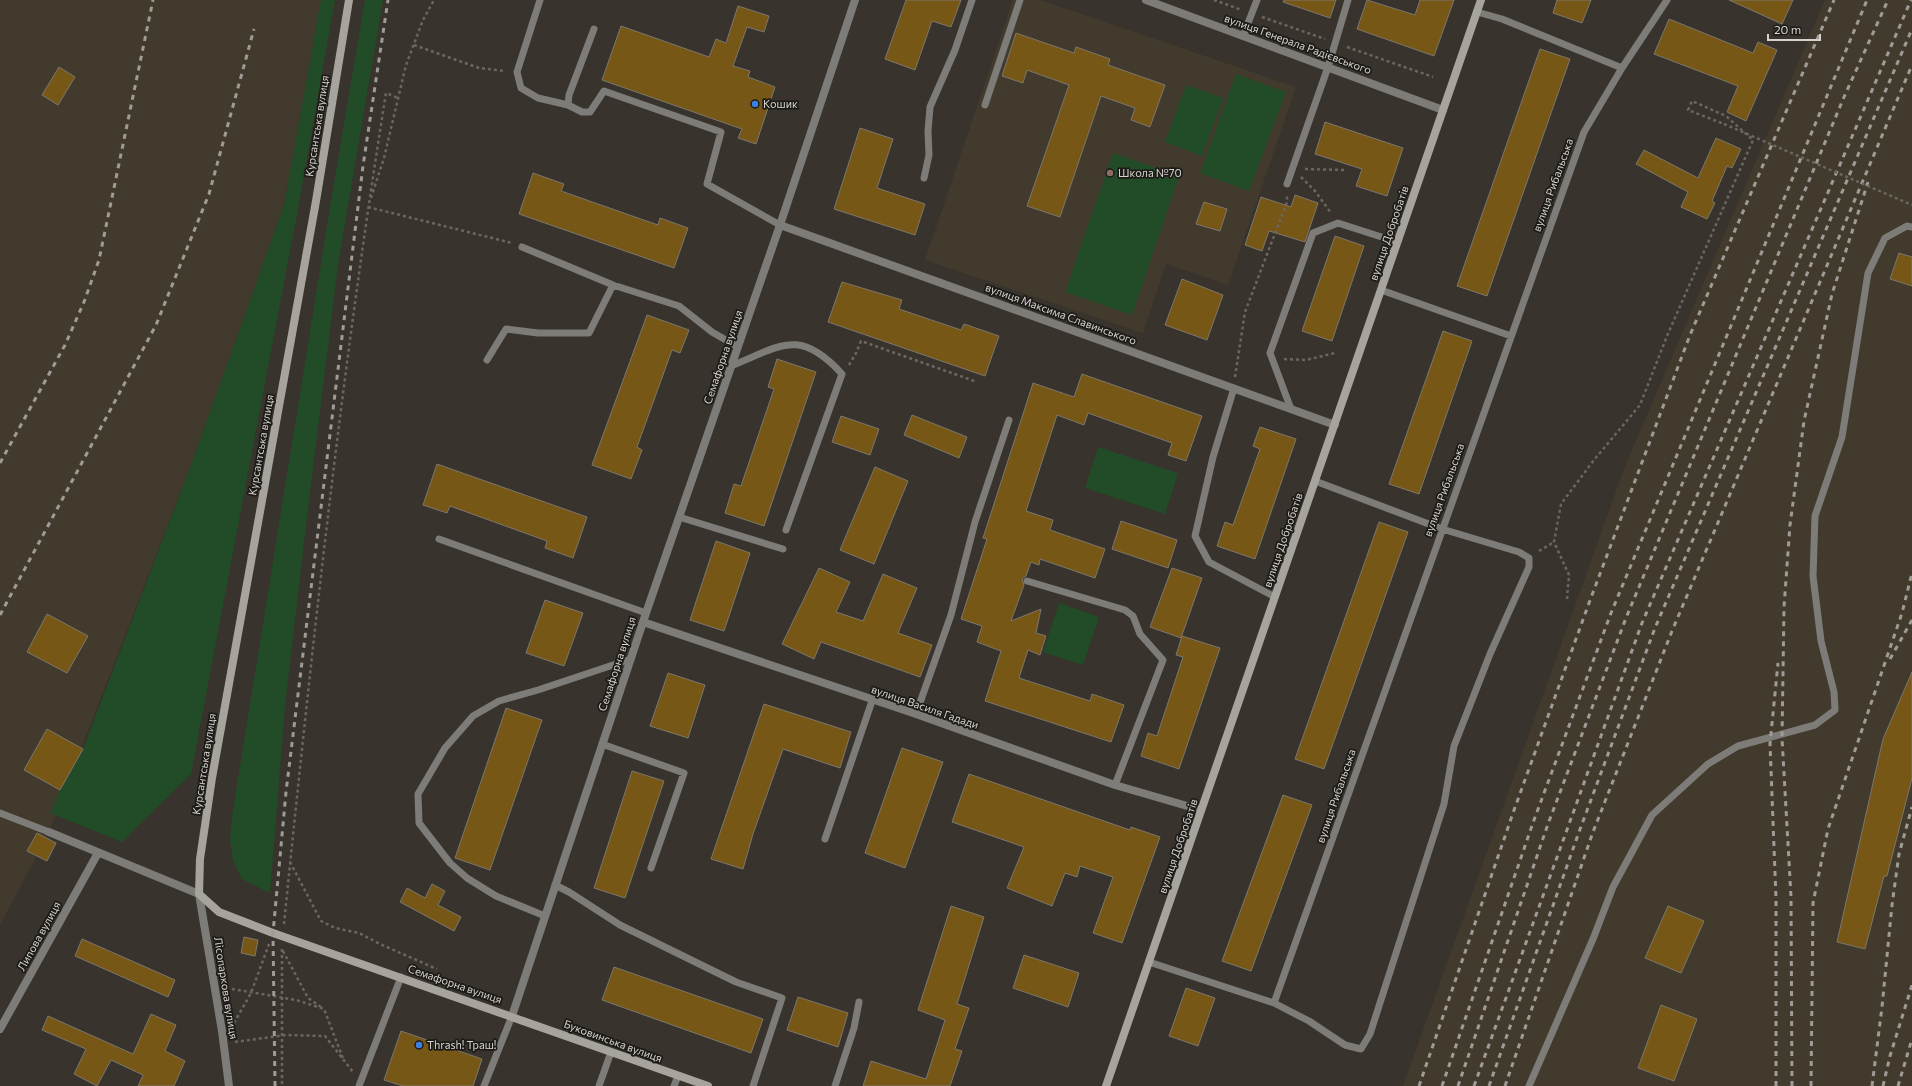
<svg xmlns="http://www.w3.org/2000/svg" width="1912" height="1086" font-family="Commissioner,sans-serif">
<rect width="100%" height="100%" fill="#38332c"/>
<path fill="#423a2d" d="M0,0H321L284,205L194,457L49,832L0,925Z
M1013,0H1040L1296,87L1228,285L1166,264L1143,333L925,260Z
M1825,0H1912V1086H1403L1625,466Z"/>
<path fill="#224c27" d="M321,0H335L297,214L191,774L122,842L50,813L60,790L83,749L194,457L284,205Z
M365,0H383L338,265L307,517L285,706L270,893L242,879L233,861L230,841L232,816L332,195Z
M1236,74L1286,92L1249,191L1200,173Z
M1186,85L1223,98L1202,156L1165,142Z
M1113,153L1179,176L1132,315L1065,292Z
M1098,447L1178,473L1165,514L1085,488Z
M1059,603L1099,617L1083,665L1043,652Z"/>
<path fill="#775716" stroke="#7c776e" d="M906,0H961L951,27L932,21L915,70L885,59Z
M1284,0H1336L1330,18L1283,2Z
M1367,0L1415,15L1420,0H1454L1434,56L1357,29Z
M1557,0H1591L1582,23L1553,13Z
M1729,0H1793L1782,24Z
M738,6L769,16L764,32L747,27L733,66L750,71L748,77L775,87L756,144L738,138L742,129L602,80L621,26L709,57L716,39L726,43Z
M1669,19L1753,53L1758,42L1777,50L1746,121L1727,112L1738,86L1654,54Z
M1016,33L1074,53L1076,47L1110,59L1108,65L1165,85L1150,127L1131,120L1135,108L1101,96L1060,217L1027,206L1069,85L1027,70L1023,83L1002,76Z
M1540,49L1570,59L1487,296L1457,286Z
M59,67L75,77L58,105L42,95Z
M1325,122L1403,148L1387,196L1356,186L1362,169L1315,154Z
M860,128L893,139L877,188L925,204L915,235L834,209Z
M1716,138L1741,149L1732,168L1727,166L1712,201L1715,203L1707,219L1681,207L1688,192L1636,164L1644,150L1698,178Z
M533,173L564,184L561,191L658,225L660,218L688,228L674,268L519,214Z
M1295,195L1318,203L1305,242L1269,231L1262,251L1245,245L1261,197L1291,207Z
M1204,202L1227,209L1220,231L1196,224Z
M1335,236L1364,246L1332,341L1302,331Z
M1899,253L1912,257V286L1890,279Z
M1182,279L1223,295L1207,340L1165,325Z
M842,282L902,300L899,309L961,330L964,324L999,336L985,376L828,322Z
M647,315L689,330L680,353L672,350L637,447L642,450L631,479L592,465Z
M1443,331L1472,341L1419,494L1389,484Z
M777,359L816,372L764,526L725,513L734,484L741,486L774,389L768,387Z
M1082,374L1202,416L1186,461L1168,455L1172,443L1088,413L1084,425L1057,415L1026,511L1053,520L1050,530L1105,549L1095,578L1040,559L1039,565L1031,562L1026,576L1022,579L1024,585L1011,621L1041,609L1036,633L1046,636L1040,655L1028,650L1019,678L1090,701L1092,694L1124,705L1111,742L985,701L1001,651L977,642L982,626L961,619L987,539L983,538L1033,383L1074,397Z
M912,415L967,437L959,458L904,435Z
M841,416L879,429L870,455L832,442Z
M1260,427L1296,439L1255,559L1217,546L1225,522L1233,525L1260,449L1253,446Z
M437,464L587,517L573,558L545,548L547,541L450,506L447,513L423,505Z
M875,467L908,481L874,564L840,550Z
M1121,521L1177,540L1168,568L1112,549Z
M1379,522L1408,532L1324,769L1295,759Z
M716,541L750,553L724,631L690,620Z
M819,568L850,582L836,612L863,621L883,574L917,588L898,633L932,645L920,677L821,642L814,659L782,644Z
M1172,568L1202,578L1181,638L1150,627Z
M545,600L583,613L564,666L526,653Z
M47,614L88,636L67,673L27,652Z
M1182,636L1220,648L1179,769L1141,756L1148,733L1157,736L1183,657L1176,655Z
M1912,672V778L1887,876H1884L1865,949L1837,942L1883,739Z
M668,673L705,685L688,738L650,726Z
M764,704L851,732L840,768L783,749L753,834L743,869L711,859Z
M506,708L542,720L490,870L455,858Z
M47,729L83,749L60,790L24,770Z
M902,748L943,762L905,868L865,853Z
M632,771L664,781L625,898L594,888Z
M969,774L1130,830L1131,827L1160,837L1122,943L1093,933L1113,877L1080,866L1077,877L1065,873L1052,906L1007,888L1024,847L952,822Z
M1283,795L1312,805L1251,971L1222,961Z
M37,833L56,843L47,861L27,851Z
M432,884L445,891L438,905L461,917L454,931L400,902L407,888L425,898Z
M951,906L984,917L957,1004L969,1008L955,1049L962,1051L950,1086H863L871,1061L926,1079L945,1020L918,1010Z
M1668,906L1704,921L1681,973L1645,958Z
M244,937L258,940L255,956L241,953Z
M82,939L175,980L168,997L75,956Z
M1024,955L1079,973L1068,1007L1013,988Z
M614,967L763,1019L751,1053L602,1000Z
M1186,988L1215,998L1198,1046L1169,1036Z
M798,997L848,1013L838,1047L787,1030Z
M1661,1005L1697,1019L1674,1081L1638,1068Z
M151,1014L176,1025L165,1051L185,1061L174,1086H138L143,1075L111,1060L97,1086L74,1074L86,1049L42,1030L48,1016L133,1054Z
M401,1031L482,1059L473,1086H403L384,1080Z"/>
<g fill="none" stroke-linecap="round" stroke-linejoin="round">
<path stroke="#6b6760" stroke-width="2.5" stroke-dasharray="3 3" stroke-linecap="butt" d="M1214,0L1242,10
M1262,17L1325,39
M414,45L479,68L505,71
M1347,47L1433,77
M1305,169L1345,170
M1301,177L1315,191L1331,213
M371,198L384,158L406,65L423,20L434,0
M368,207L512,243
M1284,359L1306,360L1335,353
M849,365L856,353L861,341L977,382
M1235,377L1245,312L1287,202V194
M1539,551L1554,542
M1567,599L1569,575L1554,542L1561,504L1594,460L1640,405L1667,336L1753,140L1726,116L1692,101L1688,110L1724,124
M290,862L321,921L335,928L359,933L380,944L437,969
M284,924C312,646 342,368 386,93L398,98
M282,949V1086
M283,951L308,998L321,1007
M226,988L296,1000L324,1009L344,1061
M234,1023L251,993L269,944
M235,1042L286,1035L325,1036L353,1072"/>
<path stroke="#7d7c78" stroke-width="7" d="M540,0L517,72L521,88L538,98L568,105
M1477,12L1502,19L1622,68
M594,29L569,95L568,105L582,112H590L604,91L721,132L707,184L780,225
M1243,36L1257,0
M985,105L1020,0
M924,178L929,155L928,131L930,107L955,50L972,0
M1287,184L1328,67L1348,0
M522,247L613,285L679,306L712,332L738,347
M1381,290L1511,336
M487,360L506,329L538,333H589L613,285
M731,366C781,346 799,327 842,374L786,530
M1234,388L1213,457L1195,536L1209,562L1275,597
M1291,409L1270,353L1313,233L1338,223L1397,242
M679,517L783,549
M439,539L646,613
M1027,581L1125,610L1133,616L1140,634L1163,660L1115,785
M916,714L951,615L975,522L1009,420
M602,744L684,773L651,868
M0,813L49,832
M825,839L872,701
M555,885L569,892L620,925L736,982L782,998L753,1086
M545,916L496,896L467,878L450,863L419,823L418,794L445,748L473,716L499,701L538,690L631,659
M1149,962L1274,1003L1309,1021L1345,1045L1361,1049L1370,1034L1444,804L1454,746L1490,654L1529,567V558L1519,552L1442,529L1315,481
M1274,1003L1584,132L1622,68L1667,0
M359,1086L401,977
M484,1086L512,1016
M599,1086L611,1052
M674,1086L678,1076
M835,1086L854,1028L859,1002
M1529,1086L1593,939L1613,887L1652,815L1708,764L1738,746L1815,725L1835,710L1834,692L1821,641L1813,576L1815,516L1842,437L1868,273L1885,238L1907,226L1912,227"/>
<path stroke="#7d7c78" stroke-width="8" d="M1146,0L1443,110
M780,225L1335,425
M643,622L916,714L1115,785L1201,810
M49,832L199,894L222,1031L229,1086
M512,1016L646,613L780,225L855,0
M0,1029L98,853"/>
<path stroke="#a6a49d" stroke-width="8" d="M349,0L316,201L212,778L200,859L199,894L219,912L273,933L708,1086
M1106,1086L1481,0"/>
<path stroke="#9f9b96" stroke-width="3" stroke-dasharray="5 5" stroke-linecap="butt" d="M0,463L65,345L84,302L99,260L153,0
M0,615L156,325L209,194L254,29
M1890,659L1912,620
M275,1086L273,933L286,792L363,166L388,0
M1419,1086L1513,813L1589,603L1690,335L1834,0
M1442,1086L1534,820L1611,613L1867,0
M1458,1086L1548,824L1626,618L1844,97L1888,0
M1474,1086L1642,623L1911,0
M1489,1086L1579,832L1655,628L1912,29
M1505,1086L1593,832L1672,631L1912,65
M1776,1086V899L1770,744L1778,663
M1792,1086L1791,897L1782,738L1784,607L1790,525L1804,421L1832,294L1868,182
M1811,1086L1813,903L1828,829L1902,613L1912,573
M1872,1086L1882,1007L1892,905L1899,854L1912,807
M1883,1086L1890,1056L1912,985
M1898,1086L1912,1039"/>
<path stroke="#6b6760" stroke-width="2.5" stroke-dasharray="3 3" stroke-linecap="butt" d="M1724,124L1912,205"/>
</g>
<g fill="#3f7fe0" stroke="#1d1b18" stroke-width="1.5">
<circle cx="755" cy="104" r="4"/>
<circle cx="419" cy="1045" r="4"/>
</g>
<circle fill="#8d6e63" stroke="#1d1b18" stroke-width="1.5" cx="1110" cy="173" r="4"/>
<g text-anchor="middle" stroke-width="3.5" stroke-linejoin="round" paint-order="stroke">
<g font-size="11" fill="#d6d3ce" stroke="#1d1b18">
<text transform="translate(1298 44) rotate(20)" y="4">вулиця Генерала Радієвського</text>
<text transform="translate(317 126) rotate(-81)" y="4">Курсантська вулиця</text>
<text transform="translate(1553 185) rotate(-70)" y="4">вулиця Рибальська</text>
<text transform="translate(1389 233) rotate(-71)" y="4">вулиця Добробатів</text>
<text transform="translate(1061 314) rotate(20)" y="4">вулиця Максима Славинського</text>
<text transform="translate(723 357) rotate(-71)" y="4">Семафорна вулиця</text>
<text transform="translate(261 445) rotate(-80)" y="4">Курсантська вулиця</text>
<text transform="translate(1444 490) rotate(-70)" y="4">вулиця Рибальська</text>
<text transform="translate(1283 540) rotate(-71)" y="4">вулиця Добробатів</text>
<text transform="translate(617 664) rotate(-72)" y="4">Семафорна вулиця</text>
<text transform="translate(925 707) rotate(19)" y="4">вулиця Василя Гадади</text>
<text transform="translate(204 764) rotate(-81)" y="4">Курсантська вулиця</text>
<text transform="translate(1336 796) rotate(-71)" y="4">вулиця Рибальська</text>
<text transform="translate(1178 846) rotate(-71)" y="4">вулиця Добробатів</text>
<text transform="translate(39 936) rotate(-61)" y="4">Липова вулиця</text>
<text transform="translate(455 984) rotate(19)" y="4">Семафорна вулиця</text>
<text transform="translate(226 988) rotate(81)" y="4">Лісопаркова вулиця</text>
<text transform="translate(613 1041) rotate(20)" y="4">Буковинська вулиця</text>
</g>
<g font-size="11" fill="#d6d3ce" stroke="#1d1b18" text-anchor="start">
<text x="763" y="108">Кошик</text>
<text x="1118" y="177">Школа №70</text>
<text x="427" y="1049">Thrash! Траш!</text>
</g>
</g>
<path d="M1768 34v6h52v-6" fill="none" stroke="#d6d3ce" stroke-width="2"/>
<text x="1774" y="34" font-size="12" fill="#d6d3ce" stroke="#1d1b18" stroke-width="3" paint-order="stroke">20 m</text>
</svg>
